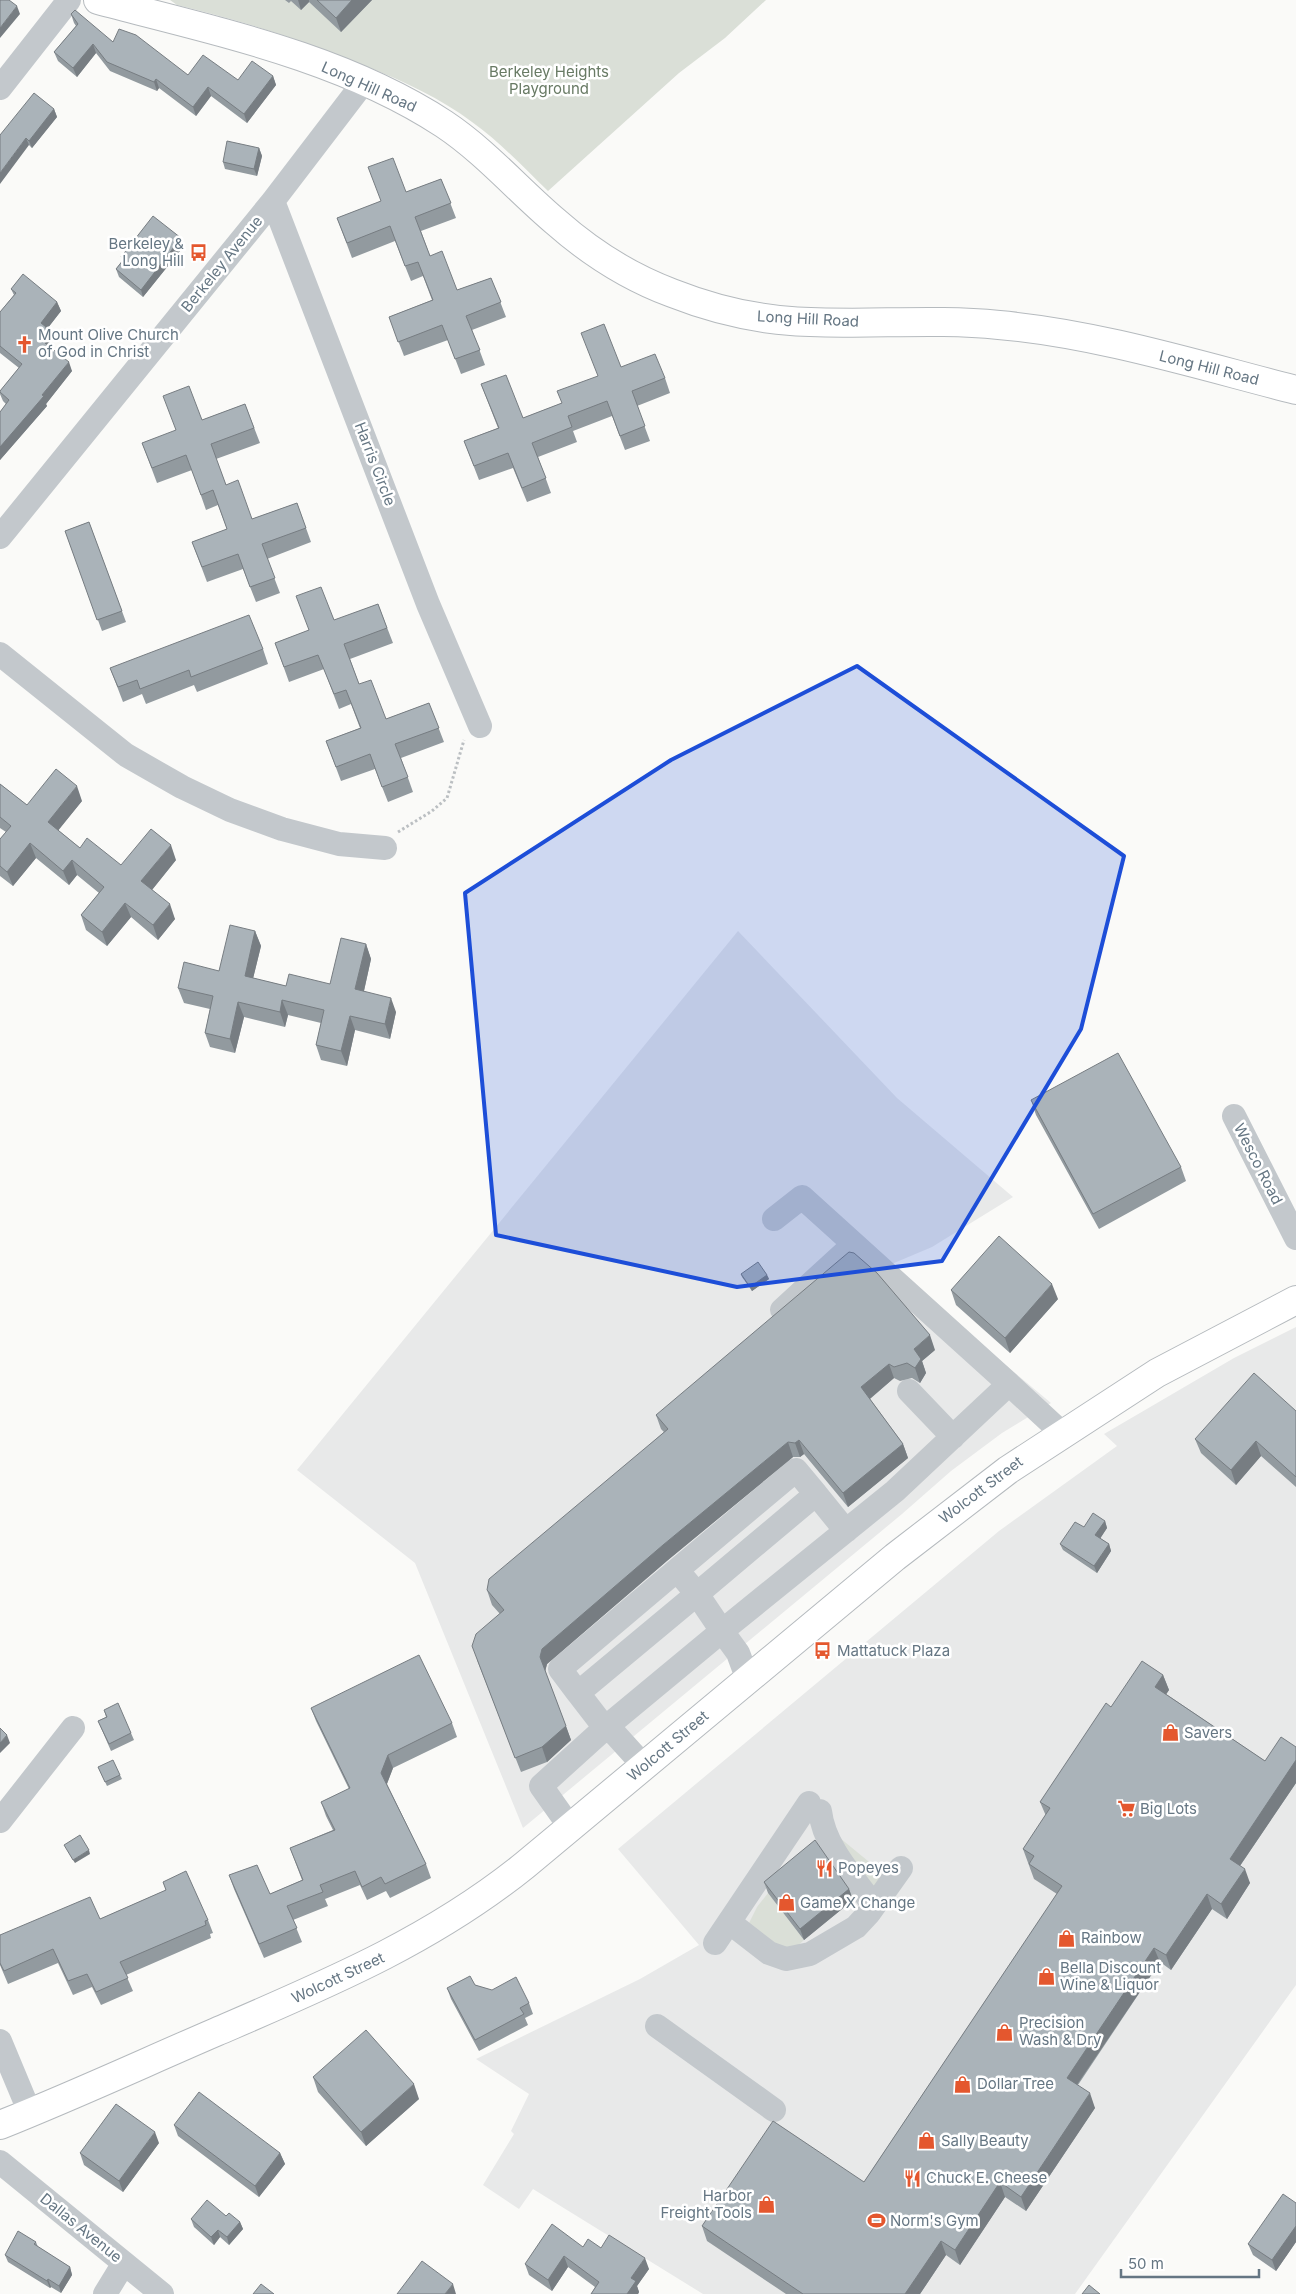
<svg xmlns="http://www.w3.org/2000/svg" width="1296" height="2294" font-family="Inter,sans-serif">
<rect width="100%" height="100%" fill="#fafaf8"/>
<path fill="#e8e9e9" d="M738,931L897,1098L1013,1197L932,1247L887,1266L1051,1403L1002,1433L951,1471L902,1514L523,1828L415,1563L297,1470Z
M1296,1327V1985L1075,2294H703L533,2189L519,2209L483,2185L514,2134L511,2131L529,2094L476,2059L640,1979L699,1945L618,1849L999,1531L1117,1446L1104,1434L1234,1358Z"/>
<path fill="#dadfd7" d="M170,0H766L725,38L679,73L548,191C523,167 500,142 472,122C440,98 405,82 368,67C306,41 243,21 177,5Z
M840,1838L885,1875L875,1888L841,1848Z
M768,1893L804,1940L793,1950L784,1953L749,1923L757,1907Z"/>
<g fill="none" stroke-linecap="round" stroke-linejoin="round">
<defs>
<path id="major" d="M98,0C215,31 342,57 444,124C486,152 518,190 556,222C590,252 629,277 672,293C710,308 750,318 791,321C860,326 930,318 999,325C1099,334 1198,365 1296,390
M0,2125C73,2096 144,2063 216,2032C327,1984 431,1941 525,1865L895,1557L1008,1470L1157,1373L1296,1300"/>
</defs>
<use href="#major" stroke="#b5babe" stroke-width="30"/>
<path stroke="#bbbfc2" stroke-width="3" stroke-dasharray="2.5 2.5" stroke-linecap="butt" d="M398,832L432,811L447,798L464,740"/>
<path stroke="#c3c8cc" stroke-width="24" d="M0,88L69,0
M273,201L428,604L480,726
M0,537L273,201L364,82
M0,654L126,755L182,787L230,810L282,829L339,844L385,848
M1234,1116L1296,1238
M774,1219L802,1197L1009,1384
M782,1310L854,1244
M909,1391L953,1437
M846,1531L816,1494L697,1594L722,1631L895,1491L1009,1384L1062,1433
M578,1693L560,1669L677,1570
M644,1766L615,1734L605,1728L722,1631L738,1653L748,1680
M820,1811C824,1847 854,1878 874,1906
M0,1821L73,1728
M570,1827L541,1786L605,1728L578,1693L697,1594L677,1570L796,1470L816,1494
M729,1922L769,1953L786,1959L810,1954L856,1927L869,1913L901,1868
M715,1943L809,1803
M657,2026L774,2110
M0,2041L30,2113
M0,2162L162,2294
M105,2294L124,2263"/>
<use href="#major" stroke="#fff" stroke-width="28"/>
</g>
<path fill="#929a9f" d="M285,0H372L341,32L309,2L301,10L291,1L289,3Z
M71,14L113,42L188,75L238,80L273,76L276,85L247,123L211,96L196,116L159,88L157,91L110,71L96,53L77,77L58,61L54,52L76,26L74,23Z
M54,109L57,117L32,148L29,145L0,135Z
M259,148L262,156L257,176L225,169L223,162Z
M441,179L456,218L421,231L430,256L457,290L491,278L506,317L472,330L485,365L461,374L448,340L404,356L389,317L432,300L423,276L411,281L395,241L352,258L337,218Z
M181,238L184,246L143,297L119,277L116,269L122,261L121,257Z
M11,289L57,302L61,311L47,329L50,337L49,346L72,371L46,404L47,406L0,460V412L6,404L3,401L0,394V391L19,368L0,353V312L14,295Z
M621,367L665,378L670,393L637,406L650,441L625,450L612,416L573,431L577,442L538,457L551,493L527,502L513,468L479,480L464,441L498,428L481,384L523,418L562,403Z
M245,404L260,443L216,459L226,485L252,519L297,503L311,542L267,559L280,593L256,602L243,569L207,582L192,542L227,529L218,505L206,510L192,470L157,483L142,443L176,431L202,420Z
M89,522L126,622L102,631L65,531Z
M378,604L393,643L350,659L359,684L386,719L429,703L444,742L401,758L413,792L388,802L375,769L341,781L326,741L360,728L351,704L339,709L324,669L289,682L275,643Z
M263,649L268,664L197,692L194,685L146,704L142,694L123,702L110,668Z
M0,784L27,805L82,801L58,830L80,848L121,865L176,860L152,890L175,919L158,940L131,917L107,946L86,930L81,915L99,893L77,875L69,885L36,858L13,886L0,876V839L6,832L0,828Z
M255,931L261,946L253,978L286,986L330,984L366,944L371,959L364,991L396,1012L390,1039L355,1030L347,1066L321,1060L316,1045L321,1023L288,1015L285,1027L244,1017L235,1053L210,1047L205,1033L210,1009L184,1003L178,988L219,971Z
M1031,1100L1181,1167L1186,1181L1099,1229L1036,1115Z
M741,1274L767,1275L769,1279L752,1291L742,1277Z
M951,1290L1058,1299L1010,1353L956,1305Z
M935,1350L922,1361L926,1373L920,1383L912,1378L900,1381L894,1378L870,1399L903,1444L908,1458L848,1507L804,1454L800,1457H793L668,1560L547,1664L545,1671L571,1740L547,1762L521,1772L477,1660L500,1614L492,1605L487,1590L664,1432L661,1429L656,1415Z
M1296,1411V1487L1261,1456L1236,1485L1201,1453L1195,1439Z
M1105,1521L1107,1528L1100,1538L1109,1544L1111,1551L1097,1573L1063,1550L1060,1544L1084,1527Z
M1163,1675L1169,1690L1166,1694L1265,1761L1296,1747V1783L1240,1866L1250,1883L1227,1919L1212,1909L1171,1970L1160,1962L1078,2085L1095,2108L1026,2211L1005,2197L960,2265L946,2255L920,2294H786L707,2241L702,2226L864,2182L1057,1894L1034,1879L1023,1849L1046,1816L1040,1802L1111,1707Z
M311,1708L452,1723L457,1737L393,1768L387,1784L426,1864L431,1878L390,1898L386,1891L367,1900L360,1885L325,1899L328,1906L293,1920L302,1942L264,1958L234,1889L229,1875L270,1894L302,1880L290,1848L333,1830L326,1816L321,1802L349,1789L316,1721Z
M104,1710L131,1733L134,1740L111,1751L98,1721L106,1717Z
M98,1767L120,1775L122,1779L107,1786Z
M163,1882L208,1920L213,1933L210,1934L211,1938L126,1975L133,1991L101,2005L92,1987L73,1995L58,1963L8,1984L0,1965V1935L100,1919L166,1890Z
M764,1882L849,1889L853,1900L804,1940L768,1893Z
M475,1985L529,2003L533,2014L525,2018L528,2025L479,2051L451,1999L447,1988Z
M313,2077L419,2099L366,2146L318,2092Z
M174,2125L280,2153L285,2164L259,2197L178,2136Z
M159,2143L123,2192L84,2165L80,2153Z
M1296,2203V2242L1276,2271L1253,2255L1248,2244Z
M226,2216L240,2222L243,2229L229,2245L220,2237L214,2245L194,2227L191,2219Z
M36,2242L38,2247L70,2267L72,2275L61,2293L51,2287L50,2288L8,2262L5,2255Z
M601,2248L649,2269L637,2286L639,2292L638,2294H591L595,2287L568,2267L552,2291L529,2275L525,2264Z"/>
<path fill="#777d82" d="M298,0H309V2L301,10Z
M352,0H372L341,32L336,18Z
M17,6L20,14L0,38V28Z
M93,44L96,53L77,77L73,68Z
M273,76L276,85L247,123L244,114Z
M156,79L159,88L157,91L154,82Z
M208,87L211,96L196,116L193,107Z
M54,109L57,117L32,148L29,141Z
M26,138L29,145L0,184V173Z
M259,148L262,156L257,176L254,169Z
M181,238L184,246L143,297L141,290Z
M57,302L61,311L47,329L50,337L48,352L45,343L41,323Z
M69,362L72,371L46,404L47,406L0,460V447Z
M77,786L82,801L53,837L48,822Z
M30,843L36,858L13,886L7,872Z
M171,845L176,860L147,896L141,881Z
M72,860L77,875L69,885L63,871Z
M125,903L131,917L107,946L102,932Z
M170,904L175,919L158,940L153,925Z
M255,931L261,946L250,991L245,976Z
M366,944L371,959L361,1004L355,989Z
M391,998L396,1012L390,1039L385,1024Z
M282,1000L288,1015L285,1027L280,1012Z
M238,1002L244,1017L235,1053L230,1039Z
M350,1016L355,1030L347,1066L341,1051Z
M767,1275L769,1279L752,1291L750,1287Z
M1052,1284L1058,1299L1010,1353L1005,1338Z
M930,1335L935,1350L922,1361L926,1373L920,1383L915,1368L914,1349Z
M889,1364L894,1378L866,1402L861,1387Z
M799,1440L804,1454L800,1457L795,1443Z
M1256,1441L1261,1456L1236,1485L1231,1470Z
M788,1442L793,1457L668,1560L547,1664L545,1672L540,1657L542,1649L663,1545Z
M903,1444L908,1458L848,1507L843,1493Z
M1105,1521L1107,1528L1098,1542L1095,1535Z
M1109,1544L1111,1551L1097,1573L1094,1566Z
M1163,1675L1169,1690L1161,1702L1155,1687Z
M566,1726L571,1740L547,1762L542,1747Z
M7,1735L10,1743L0,1753V1743Z
M388,1755L393,1768L386,1786L381,1773Z
M1296,1760V1783L1235,1873L1230,1859Z
M89,1850L90,1854L75,1863L73,1860Z
M1245,1869L1250,1883L1227,1919L1221,1904Z
M849,1889L853,1900L804,1940L800,1929Z
M1207,1894L1212,1909L1171,1970L1166,1955Z
M1154,1948L1160,1962L1072,2092L1067,2078Z
M414,2084L419,2099L366,2146L361,2132Z
M1090,2093L1095,2108L1026,2211L1021,2197Z
M155,2132L159,2143L123,2192L119,2181Z
M280,2153L285,2164L259,2197L255,2186Z
M1000,2182L1005,2197L960,2265L955,2250Z
M240,2222L243,2229L229,2245L227,2237Z
M1296,2226V2242L1276,2271L1272,2260Z
M218,2230L220,2237L214,2245L211,2237Z
M941,2241L946,2255L920,2294H905Z
M564,2256L568,2267L552,2291L548,2280Z
M645,2258L649,2269L637,2286L639,2292L638,2294H627L631,2278Z
M70,2267L72,2275L61,2293L59,2286Z
M48,2279L51,2287L50,2288L47,2281Z
M453,2284L456,2294H445Z"/>
<path fill="#aab3b9" stroke="#777d82" d="M0,0H9L17,6L0,28Z
M317,0H352L336,18Z
M75,10L113,42L119,29L136,35L188,75L203,55L238,80L252,61L273,76L244,114L208,87L193,107L156,79L154,82L107,62L93,44L73,68L54,52L78,24L71,14Z
M34,93L54,109L29,141L26,138L0,173V135Z
M227,141L259,148L254,169L223,162Z
M393,158L406,192L441,179L451,203L415,217L430,256L442,251L457,290L491,278L501,302L466,316L480,350L455,359L442,325L398,342L389,317L433,300L418,262L405,266L390,226L347,243L337,218L381,201L368,167Z
M153,216L181,238L141,290L116,269L124,259L121,257Z
M23,274L57,302L41,323L46,327L45,343L69,362L42,395L44,396L0,447V412L9,400L0,392V391L22,364L0,346V312L16,293L11,289Z
M604,324L621,367L655,354L665,378L632,391L645,426L620,436L607,401L568,416L572,427L532,443L546,478L522,488L508,453L474,466L464,441L499,428L481,384L506,375L523,418L562,403L557,391L598,376L581,333Z
M189,386L202,420L245,404L254,428L211,444L226,485L238,480L252,519L297,503L306,528L262,544L275,578L250,587L238,554L202,567L192,542L227,529L213,490L201,495L186,455L152,468L142,443L176,430L163,396Z
M89,522L122,611L97,620L65,531Z
M321,587L334,620L378,604L387,628L344,644L359,684L371,680L386,719L429,703L439,728L395,744L408,777L382,787L370,754L336,767L326,741L361,728L346,690L334,694L318,655L284,667L275,643L309,630L296,596Z
M249,615L263,649L191,677L189,670L140,689L137,680L118,687L110,668Z
M56,769L77,786L48,822L80,848L87,838L121,865L151,829L171,845L141,881L170,904L153,925L125,903L102,932L81,915L104,887L72,860L63,871L30,843L7,872L0,866V839L11,826L0,817V784L27,805Z
M230,925L255,931L245,976L286,986L289,974L330,984L341,938L366,944L355,989L391,998L385,1024L350,1016L341,1051L316,1045L324,1010L282,1000L280,1012L238,1002L230,1039L205,1033L213,996L178,988L184,962L219,971Z
M1118,1053L1181,1167L1093,1214L1031,1100Z
M999,1236L1052,1284L1005,1338L951,1290Z
M849,1252L854,1253L877,1273L930,1335L914,1349L921,1359L915,1368L907,1363L894,1367L889,1364L861,1387L903,1444L843,1493L799,1440L795,1443L788,1442L663,1545L542,1649L540,1657L566,1726L542,1747L515,1758L472,1646L476,1634L504,1610L487,1590L489,1579L668,1429L656,1415Z
M758,1262L767,1275L750,1287L741,1274Z
M1254,1373L1296,1411V1477L1256,1441L1231,1470L1195,1439Z
M1093,1513L1105,1521L1095,1535L1109,1544L1094,1566L1060,1544L1075,1522L1084,1527Z
M419,1655L452,1723L388,1755L381,1773L426,1864L385,1884L381,1877L362,1887L355,1871L320,1885L323,1892L287,1906L297,1928L259,1944L229,1875L257,1865L270,1894L303,1880L290,1848L335,1830L321,1802L350,1788L311,1708Z
M1142,1661L1163,1675L1155,1687L1265,1761L1281,1737L1296,1747V1760L1230,1859L1245,1869L1221,1904L1207,1894L1166,1955L1154,1948L1067,2078L1090,2093L1021,2197L1000,2182L955,2250L941,2241L905,2294H803L702,2226L773,2121L864,2182L1062,1886L1029,1864L1034,1856L1023,1849L1050,1808L1040,1802L1106,1703L1111,1707Z
M118,1703L131,1733L109,1744L98,1721L107,1717L104,1710Z
M0,1728L7,1735L0,1743Z
M113,1760L120,1775L105,1782L98,1767Z
M80,1835L89,1850L73,1860L64,1845Z
M815,1840L849,1889L800,1929L764,1882Z
M186,1871L208,1920L205,1921L206,1925L120,1962L128,1978L96,1992L87,1974L68,1981L53,1949L4,1971L0,1963V1935L90,1897L100,1919L166,1890L163,1882Z
M470,1976L475,1985L492,1990L516,1977L529,2003L520,2008L524,2014L475,2040L447,1988Z
M366,2030L414,2084L361,2132L313,2077Z
M199,2092L280,2153L255,2186L174,2125Z
M116,2104L155,2132L119,2181L80,2153Z
M1283,2194L1296,2203V2226L1272,2260L1248,2244Z
M207,2200L226,2216L229,2213L240,2222L227,2237L218,2230L211,2237L191,2219Z
M552,2224L583,2247L588,2239L601,2248L609,2235L645,2258L631,2278L636,2281L627,2294H591L599,2282L564,2256L548,2280L525,2264Z
M18,2231L36,2242L34,2244L70,2267L59,2286L48,2279L47,2281L5,2255Z
M422,2261L453,2284L445,2294H397Z
M261,2284L274,2294H253Z
M1089,2285L1100,2294H1082Z"/>
<path fill="#1d4ed8" fill-opacity="0.2" stroke="#1d4ed8" stroke-width="4" stroke-linejoin="round" d="M857,666L1124,856L1081,1029L942,1261L737,1287L496,1235L465,893L671,760Z"/>
<defs>
<symbol id="bus-bare" viewBox="-9 -9 18 18"><path d="M-5-6H5V4H4V6H2V4H-2V6H-4V4H-5ZM-3.5-4V0h7V-4ZM-3.5 1.2v1.5H-2V1.2ZM2 1.2v1.5H3.5V1.2Z" fill="#e4572e" stroke="#fff" stroke-width="2.5" paint-order="stroke"/></symbol>
<symbol id="church-bare" viewBox="-9 -9 18 18"><path d="M-1.2-6h2.4v3.5h3.3v2.4h-3.3V6h-2.4V-.1h-3.3v-2.4h3.3Z" fill="#e4572e" stroke="#fff" stroke-width="2.5" paint-order="stroke"/></symbol>
<symbol id="shop-bare" viewBox="-9 -9 18 18"><path d="M-5-2.5h2.3a2.7 3.5 0 0 1 5.4 0H5L5.5 6h-11ZM-1.5-2.5h3a1.5 2.3 0 0 0-3 0Z" fill="#e4572e" stroke="#fff" stroke-width="2.5" paint-order="stroke"/></symbol>
<symbol id="supermarket-bare" viewBox="-9 -9 18 18"><path d="M-6-5.5h2.5l.6 2H6L4.5 2H-2.5L-4.4-4H-6ZM-1.5 3.2a1.3 1.3 0 1 0 .1 0ZM3 3.2a1.3 1.3 0 1 0 .1 0Z" fill="#e4572e" stroke="#fff" stroke-width="2.5" paint-order="stroke"/></symbol>
<symbol id="restaurant-bare" viewBox="-9 -9 18 18"><path d="M-5-6h1v4h1v-4h1v4h1v-4h1v5L-1.5 .5V6h-2V.5L-5-1ZM5-6V6H3V1.5H1.5Q1.5-4 5-6Z" fill="#e4572e" stroke="#fff" stroke-width="2.5" paint-order="stroke"/></symbol>
<symbol id="stadium-bare" viewBox="-9 -9 18 18"><path d="M0-5a6.5 5 0 1 0 0 10a6.5 5 0 1 0 0-10ZM-3.5-1.8h7v3.6h-7Z" fill="#e4572e" stroke="#fff" stroke-width="2.5" paint-order="stroke"/></symbol>
</defs>
<g fill-rule="evenodd">
<use href="#bus-bare" x="186" y="240" width="25" height="25"/>
<use href="#church-bare" x="12" y="332" width="25" height="25"/>
<use href="#bus-bare" x="810" y="1638" width="25" height="25"/>
<use href="#shop-bare" x="1158" y="1720" width="25" height="25"/>
<use href="#supermarket-bare" x="1114" y="1796" width="25" height="25"/>
<use href="#restaurant-bare" x="812" y="1856" width="25" height="25"/>
<use href="#shop-bare" x="774" y="1890" width="25" height="25"/>
<use href="#shop-bare" x="1054" y="1926" width="25" height="25"/>
<use href="#shop-bare" x="1034" y="1964" width="25" height="25"/>
<use href="#shop-bare" x="992" y="2020" width="25" height="25"/>
<use href="#shop-bare" x="950" y="2072" width="25" height="25"/>
<use href="#shop-bare" x="914" y="2128" width="25" height="25"/>
<use href="#restaurant-bare" x="900" y="2166" width="25" height="25"/>
<use href="#shop-bare" x="754" y="2192" width="25" height="25"/>
<use href="#stadium-bare" x="864" y="2208" width="25" height="25"/>
</g>
<g text-anchor="middle" stroke-width="5" stroke-linejoin="round" paint-order="stroke">
<g font-size="15" fill="#687a64" stroke="#fff">
<text x="549" y="77">Berkeley Heights<tspan x="549" dy="17">Playground</tspan></text>
</g>
<g font-size="15" fill="#657683" stroke="#fff">
<text transform="translate(369 87) rotate(24)" y="5">Long Hill Road</text>
<text transform="translate(222 264) rotate(-51)" y="5">Berkeley Avenue</text>
<text transform="translate(808 319) rotate(3)" y="5">Long Hill Road</text>
<text transform="translate(1209 368) rotate(14)" y="5">Long Hill Road</text>
<text transform="translate(375 464) rotate(69)" y="5">Harris Circle</text>
<text transform="translate(1258 1164) rotate(63)" y="5">Wesco Road</text>
<text transform="translate(981 1490) rotate(-37)" y="5">Wolcott Street</text>
<text transform="translate(668 1746) rotate(-40)" y="5">Wolcott Street</text>
<text transform="translate(338 1978) rotate(-25)" y="5">Wolcott Street</text>
<text transform="translate(81 2228) rotate(39)" y="5">Dallas Avenue</text>
</g>
<g font-size="15" fill="#657683" stroke="#fff" text-anchor="start">
<text x="184" y="249" text-anchor="end">Berkeley &amp;<tspan x="184" dy="17">Long Hill</tspan></text>
<text x="38" y="340">Mount Olive Church<tspan x="38" dy="17">of God in Christ</tspan></text>
<text x="837" y="1656">Mattatuck Plaza</text>
<text x="1184" y="1738">Savers</text>
<text x="1140" y="1814">Big Lots</text>
<text x="838" y="1873">Popeyes</text>
<text x="800" y="1908">Game X Change</text>
<text x="1081" y="1943">Rainbow</text>
<text x="1060" y="1973">Bella Discount<tspan x="1060" dy="17">Wine &amp; Liquor</tspan></text>
<text x="1019" y="2028">Precision<tspan x="1019" dy="17">Wash &amp; Dry</tspan></text>
<text x="977" y="2089">Dollar Tree</text>
<text x="941" y="2146">Sally Beauty</text>
<text x="926" y="2183">Chuck E. Cheese</text>
<text x="752" y="2201" text-anchor="end">Harbor<tspan x="752" dy="17">Freight Tools</tspan></text>
<text x="890" y="2226">Norm's Gym</text>
</g>
</g>
<path d="M1121 2269v8h138v-8" fill="none" stroke="#657683" stroke-width="2.5"/>
<text x="1128" y="2269" font-size="15" fill="#657683" stroke="#ffffff" stroke-width="4" paint-order="stroke">50 m</text>
</svg>
